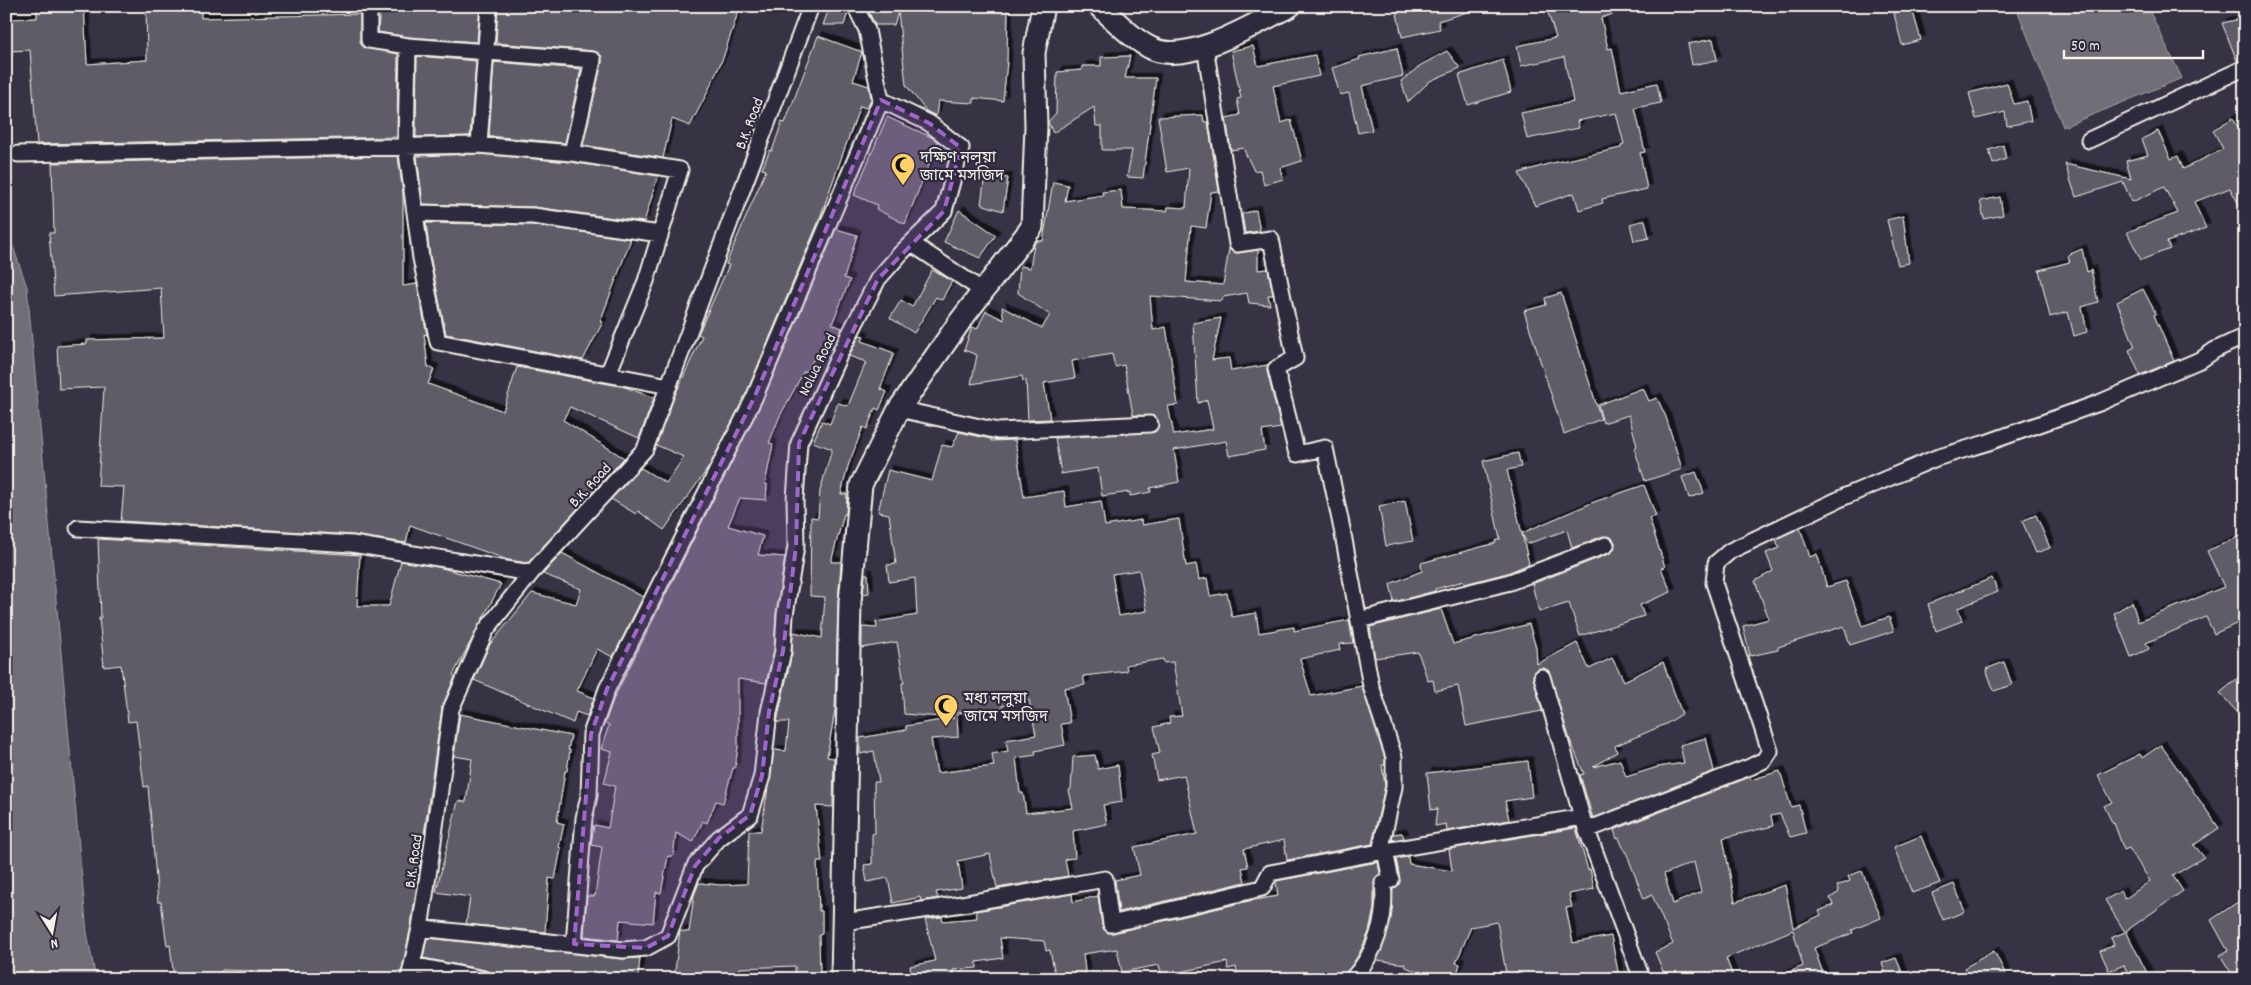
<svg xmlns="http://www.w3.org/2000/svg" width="2251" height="985" font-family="Dekko,'Noto Sans Bengali',sans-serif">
<defs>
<filter id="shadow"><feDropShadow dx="4.5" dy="-4.5" stdDeviation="0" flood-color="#0009"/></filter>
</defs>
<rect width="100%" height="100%" fill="#373244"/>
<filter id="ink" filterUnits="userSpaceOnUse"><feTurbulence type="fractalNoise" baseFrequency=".02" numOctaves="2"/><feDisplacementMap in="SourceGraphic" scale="10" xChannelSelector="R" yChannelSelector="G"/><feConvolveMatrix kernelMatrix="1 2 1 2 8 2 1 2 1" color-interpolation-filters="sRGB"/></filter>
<g filter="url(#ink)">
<path fill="#726e77" stroke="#a6a2a4" d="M2035,6H2147L2182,78L2063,127L2018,12Z
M6,226L27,287L87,933L96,979H6Z"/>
<path fill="#5f5c67" stroke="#f4f1e8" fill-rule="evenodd" filter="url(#shadow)" d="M37,6H84L87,64L147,60L146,6H201V18L360,14V40L363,47L398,54L397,137L37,144L30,50L10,51L8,19L37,18Z
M380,6H480L477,42L409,37L378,32Z
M498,6H740L723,58L707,93L690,126L672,119L663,158L583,145L602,62V56L594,51L496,43Z
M830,6H846L848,13L844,25H823Z
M866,6H1008L1007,62L1003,101L974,98V103L938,101L936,116L926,111L906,85L898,12L894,25H875Z
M1410,6H1473L1474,10L1438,21L1440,29L1402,37L1396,9Z
M1546,6H1627L1628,9L1601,18L1608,49L1612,48L1621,91L1657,83L1661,103L1635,108L1645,152L1640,153L1647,189L1602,199L1603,203L1579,210L1574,193L1535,206L1519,173L1548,164L1621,148V145L1624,144L1616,113L1577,121L1579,128L1527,139L1521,113L1573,102L1564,57L1521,66L1517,46L1556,38Z
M1892,6H1910L1912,12H1913L1921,40L1902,45Z
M2245,18V62L2237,61L2222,23Z
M818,36L862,52L853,81L869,86L871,99L867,108L860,106L818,223L746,394L709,467L664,530L638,511L636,514L611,499L641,468L666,483L684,457L656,445L675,395L702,336L698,334L729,265L726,264L766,170L762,169L770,150L772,151L782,122L785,123Z
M1713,39L1717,60L1692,65L1688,44Z
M1253,46L1258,66L1315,55L1319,76L1273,86L1281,123L1291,120L1302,161L1280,168L1283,179L1264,185L1260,170L1254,171L1243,148L1231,150L1226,118L1240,115L1237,99L1241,98L1231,51Z
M1397,48L1403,76L1362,86L1372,130L1358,133L1349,93L1340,95L1332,68L1360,59L1359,57Z
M1447,51L1460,68L1430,81L1408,102L1401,81L1421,65Z
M417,56L476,61L470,136L416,137Z
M1130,56L1125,78H1156L1143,178L1127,177L1132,150H1102V126H1096L1094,107L1053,133L1048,122L1056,113L1057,72L1082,70V66H1101V57Z
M1503,60L1511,92L1468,105L1459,75Z
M494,62L581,69L565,143L489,136Z
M2007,83L2014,104L2027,101L2031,121L2007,126L2005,112L1976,119L1969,93Z
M1203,115L1204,122H1208L1219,191L1211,192L1206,228L1191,226L1186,282L1223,285L1229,249L1238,253L1258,250V270L1268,269L1273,295H1268L1270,305L1249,303L1247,293L1223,297L1222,301L1150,296L1153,330L1166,327L1178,405L1168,406L1174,435L1213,429L1207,400L1198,403L1193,323L1221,318L1212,360L1229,358L1231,371L1268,365L1267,371L1281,428L1262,431L1265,450L1229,456L1226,441L1174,450L1179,482L1150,488L1151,492L1130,496V492L1102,496L1098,468L1061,474L1055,438L1155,432L1159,424L1155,416L1133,415L1124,365L1115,367L1112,354L1072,361L1075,378L1044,383L1050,419L1028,420L1026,380L1023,381L1022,376L971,384L977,355L964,350L972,327L977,329L986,311L1004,320L1002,307L1042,328L1050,315L1018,293L1020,266L1030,268L1034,245L1037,241H1043L1053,182L1068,185L1065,201L1103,195L1102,192L1121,190L1123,209L1167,211L1168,207L1186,208L1189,168L1167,172L1158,117Z
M887,117L931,137L938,142L905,224L876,209L877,205L854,195Z
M2233,118L2239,129L2245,127V216L2230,188L2194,202L2206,228L2167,242L2170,249L2141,260L2127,232L2178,213L2164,187L2132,202L2123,182L2076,197L2065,164L2131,179L2126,161L2148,155L2142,139L2158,131L2171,159L2178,156L2183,169L2223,149L2213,130Z
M2003,145L2006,159L1993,164L1989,150Z
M479,154L571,162L658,176L644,222L534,207L423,204L417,156Z
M398,156L403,194V286L417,284L427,335L424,334L428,367L434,369L428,384L503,411L517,367L625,387L654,398L639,438L570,407L563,420L624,458L528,563L508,560L410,525L406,543L353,535L121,521L124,487L98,486L104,387L59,389L57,346L87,344V340L164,338L161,288L54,296L49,233H54L52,163Z
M985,175L1008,178L1003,211L981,204Z
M2000,197L2003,215L1984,219L1980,201Z
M959,210L996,235L980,258L944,242Z
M1256,210L1260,231L1245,233L1242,214Z
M1903,216L1909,263L1898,265L1887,220Z
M1645,220L1649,238L1634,241L1630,224Z
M426,223L532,225L631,239L600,322H603L583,360L446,334L430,256Z
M836,229L857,235L844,278L850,280L832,324L842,328L832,349L823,346L805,372L804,371L779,418L769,443L773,444L765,484H767L766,500L740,498L728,526L763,536L758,555L785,557L776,614L774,650L766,683L738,679V747L735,768H733L723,803L716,801L707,823L703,821L693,842L676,833L673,856H668L661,893L656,892L653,923L620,920L618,940L584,936L587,896H595L602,847L591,845L594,825L608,828L615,786L604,783L612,752L601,749L609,725L605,723L613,700L762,402Z
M2082,249L2087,272L2091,270L2098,302L2082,307L2087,332L2074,336L2068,312L2050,317L2039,270L2070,262L2068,255Z
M932,270L952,281L942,300L936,297L914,333L890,318L901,300L912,307Z
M2143,289L2156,314L2154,315L2174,361L2140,375L2129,350L2135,347L2117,302Z
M1561,293L1601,419L1564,434L1524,311L1546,305L1545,298Z
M860,335L864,336L862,341L894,353L880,389L887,392L879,410L875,408L867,429L863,427L848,466L841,494H847L846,514H844L831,562H841V564L838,602L835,710L827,757L834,758L833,807L816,806L822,862H817L819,911H822V934L819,935L820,979H795V966L740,968L738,979H674L680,931L689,932L694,895L699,883L721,885L747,884L749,831H761L774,750L786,751L789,722H777L792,653L793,632L822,638L825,597L810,596L811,517L818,518L820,491L832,449L813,442L822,421L830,424L838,403L848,406L866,362L849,356Z
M1643,388L1649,401L1657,398L1666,417L1682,469L1645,481L1634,448L1637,446L1629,415L1603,423L1598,405Z
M959,432L991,439V441L1015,440L1024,497L1064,491L1066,507L1101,501L1105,526L1141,520L1142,525L1179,519L1186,566L1196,564L1199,580L1207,578L1210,596L1227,593L1232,617L1256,613L1259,633L1294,627V631L1349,620L1353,643L1339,644L1340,650L1300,659L1311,696L1362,686L1385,758V765H1382L1385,786L1372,844L1287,860L1284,840L1244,849L1248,867L1242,868L1245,882L1119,912L1115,880L1140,875L1134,847L1197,834L1184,775L1157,780L1152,755L1160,753L1154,727L1170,723L1169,717L1182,716L1173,662L1164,663L1163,659L1126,665L1127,671L1083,676L1085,685L1064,688L1070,723L1061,724L1065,745L1035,751L1036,755L1016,758L1020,793H1023L1026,813L1073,808L1069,790L1071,789L1073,757L1095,755L1098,769L1118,765L1122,802L1103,805L1107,824L1073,831L1075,858L1065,859L1068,876L997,888L990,854L958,861L962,888L936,892L938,898L921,901L920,897L893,903L888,878L867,882L864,865L872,864V834L875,833L874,782H879L874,751L860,754V738L906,730V726L954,718L904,714L902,683H904L897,642L862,648V627L877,628L876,622L917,615L915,578L889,582L887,565L896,564L889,514L878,512L888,470L932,481L942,445L952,447ZM1139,570L1147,611L1119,616L1112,574ZM1029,700L1036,735L1006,740L1008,751L992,754L994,766L937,773L931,739L958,737L957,713L1002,710V706Z
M1518,453L1521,467L1507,470L1529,564L1507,573L1465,584L1464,581L1435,589V591L1394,602L1390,584L1422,571L1421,563L1496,543L1495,541L1500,539L1483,461Z
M1696,472L1704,493L1689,498L1682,477Z
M1644,485L1656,516L1649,518L1665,567L1661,568L1671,592L1640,605L1644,616L1580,636L1569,603L1539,612L1532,584L1609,554L1614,550L1615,542L1611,537L1603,536L1572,548L1567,530L1527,544L1522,533L1594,502Z
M1405,501L1413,541L1386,546L1379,506Z
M2036,515L2050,548L2036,553L2022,521Z
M1800,528L1810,557L1817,554L1827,587L1846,581L1862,626L1889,617L1894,631L1850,645L1844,626L1778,647V650L1750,656L1743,626L1769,619L1755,581L1773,571L1766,553L1779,548L1776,539Z
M2245,534V613L2237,617L2240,622L2214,634L2206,617L2146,643L2149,649L2131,657L2114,613L2132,602L2138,622L2224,587L2207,551Z
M98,539L360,555L357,606H389L401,561L438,567L501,584L453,675L455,677L442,707L411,926L400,979H353L334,975L333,979H300L292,978L293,972L222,970L221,975H193V979H174L170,945L167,946L161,902H158L148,786L144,787L136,721L128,722L121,665L104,667L99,618H101Z
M562,553L643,597L613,657L597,649L577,691L594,698L587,716L576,712L573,723L474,680L489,646L532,593L576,604L581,589L543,574Z
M865,574H868L869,593L863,594Z
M1992,578L1998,592L1958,608L1962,621L1936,631L1928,604Z
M1441,609L1453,644L1529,624L1536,648L1537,664L1577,643L1589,669L1612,658L1624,681L1663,662L1682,714L1666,724L1615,746L1617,752L1593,767L1620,760L1626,777L1658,767L1684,763L1680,745L1706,738L1714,771L1593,818L1580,775L1584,774L1570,740L1548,670L1539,668L1533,675L1542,711L1466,726L1458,686L1435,691L1433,680L1428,681L1418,652L1375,658L1370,627Z
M2004,662L2012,685L1994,691L1986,669Z
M2245,672V721L2220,693Z
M460,714L571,736L568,750H570L567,771H565L557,822L564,824L559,847L561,848L555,879L549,878L545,932L466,924L470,897L436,892L458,801L466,802L472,759L454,756Z
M2161,745L2219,828L2194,845L2204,857L2173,876L2183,891L2126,931L2150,979H2130L2124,965L2109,971L2100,951L2114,945L2111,938L2125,932L2105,900L2121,891L2125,899L2150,881L2129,848L2124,850L2114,823L2113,824L2104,806L2112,802L2098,775L2140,754L2142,758Z
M1528,761L1532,797L1505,801L1509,820L1447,831L1446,824L1435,826L1437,809L1431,810L1427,773Z
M1780,771L1791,807L1799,805L1806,833L1790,837L1780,814L1771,816L1773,826L1723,838L1735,902L1785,885L1793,928L1821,915L1819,911L1833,905L1830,898L1839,892L1837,886L1850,881L1848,876L1862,871L1881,918L1852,930L1853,933L1814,948L1825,979H1773L1803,966L1793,930L1726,958L1734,979H1666L1655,952L1673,944L1652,895L1644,899L1626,852H1625L1619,838L1617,839L1614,830L1750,777L1751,780ZM1694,862L1701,892L1673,904L1664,874Z
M1576,828L1588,870L1590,869L1594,889L1569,894L1572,907L1566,908L1573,943L1611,936L1619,977L1590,979L1589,974L1567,979H1507L1497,922L1471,927L1456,963L1460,964L1456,977L1417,972L1404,966L1405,964L1377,960L1390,924L1393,889L1400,882L1396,859L1408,857L1409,864L1452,871L1449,849Z
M1402,833L1404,838L1392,840L1393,834Z
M1921,836L1940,883L1912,893L1894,847Z
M1378,862L1380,874L1376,877L1374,883V908L1369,932L1359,954L1343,979L1329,975L1309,979H1238L1236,967L1228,969L1227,962L1162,976L1159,965L1122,972L1117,949L1083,954L1086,979H1056L1050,950L1046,951L1044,941L1000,938L1003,958L977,962V968L953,970L955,979H912L910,966L935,961L925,919L942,917L943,921L977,918L976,911L1072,894L1073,902L1098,896L1102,926L1108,933H1113L1249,901L1278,896L1276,881Z
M1954,884L1965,912L1943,920L1932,893Z
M2245,897V979H2235L2220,955L2228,951L2211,920Z
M427,938L622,959L640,958L638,977L578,973L577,979H492L489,972L485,970L423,958Z
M1994,951L2008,979H1970L1964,968Z
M1896,958L1905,979H1887L1882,963Z"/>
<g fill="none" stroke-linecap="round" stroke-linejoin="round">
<defs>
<path id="street" d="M369,6V40L408,46
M489,6L479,145L572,153
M1205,47L1237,244L1271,239L1295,358L1276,369L1297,454L1325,448L1342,529L1371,686L1394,757V787L1380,852
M2089,140L2240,70
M18,154L479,145
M416,213L533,216L660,234
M911,243L983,291
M608,374L646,281L680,170L572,153L593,60L408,46L406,145L421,258L438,342L669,386
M899,409L998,431L1150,424
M78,528L352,544L531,573
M1359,620L1510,582L1606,545
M1542,677L1582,817L1642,979
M1587,830L1750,767L1764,760L1770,751L1714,583L1716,563L1730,551L1846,496L1936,458L1986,443L2099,403L2202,359L2215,350L2245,336
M844,922L962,904L1105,879L1111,924L1262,888L1270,873L1385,851L1582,817
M420,928L623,950L646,948L668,936L695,866L719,838L750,815L762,776L769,712L783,651L785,615L796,546L795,499L799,443L842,349L878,279L901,253L944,211L961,148L929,123L881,100L867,30L855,6
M574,944L584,818L589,796L591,734L607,689L754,398L881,100
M412,965L483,979
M409,979L420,928L431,856L451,709L486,630L531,573L645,449L811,6
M1352,979C1376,954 1387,917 1383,883L1391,880L1385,851"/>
<path id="secondary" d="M1099,6C1116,21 1133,40 1153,49C1190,65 1257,22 1290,6
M842,979L850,602L861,485L899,409L961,320L1032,227L1036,126L1034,53L1043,6"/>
</defs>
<use href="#street" stroke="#f4f1e8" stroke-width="19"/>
<use href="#secondary" stroke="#f4f1e8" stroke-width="25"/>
<use href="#street" stroke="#2f2a3d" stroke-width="15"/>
<use href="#secondary" stroke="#2f2a3d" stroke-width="21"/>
</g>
</g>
<path fill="#9f67cb" fill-opacity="0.2" stroke="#9f67cb" stroke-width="4" stroke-dasharray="10 6" stroke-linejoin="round" d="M881,100L929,123L961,148L944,211L878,279L799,443L796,546L783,651L769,712L762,776L750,815L719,838L695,866L668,936L646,948L574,944L591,734L607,689L754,398Z"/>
<defs>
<symbol id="mosque-pin" viewBox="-11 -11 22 30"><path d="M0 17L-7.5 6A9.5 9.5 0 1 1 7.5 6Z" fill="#ffd166" stroke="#2f2a3d"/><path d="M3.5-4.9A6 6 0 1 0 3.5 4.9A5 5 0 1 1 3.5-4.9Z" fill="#111"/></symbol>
</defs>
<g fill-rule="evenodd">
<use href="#mosque-pin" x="889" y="151" width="28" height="38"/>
<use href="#mosque-pin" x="932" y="692" width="28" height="38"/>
</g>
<g text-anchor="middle" stroke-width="4.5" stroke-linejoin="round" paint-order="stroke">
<g font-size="16" fill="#f4f1e8" stroke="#2f2a3d">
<text transform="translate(748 123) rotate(-69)" y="6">B.K. Road</text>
<text transform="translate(816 364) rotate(-64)" y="6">Nolua Road</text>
<text transform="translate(589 484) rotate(-47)" y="6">B.K. Road</text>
<text transform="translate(412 861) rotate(-82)" y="6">B.K. Road</text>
</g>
<g font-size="16" fill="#f4f1e8" stroke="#2f2a3d" text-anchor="start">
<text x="920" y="162">দক্ষিণ নলুয়া<tspan x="920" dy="18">জামে মসজিদ</tspan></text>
<text x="964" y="703">মধ্য নলুয়া<tspan x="964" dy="18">জামে মসজিদ</tspan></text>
</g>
</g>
<rect width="2251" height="985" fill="none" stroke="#2f2a3d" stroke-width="25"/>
<rect x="12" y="12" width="2226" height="960" fill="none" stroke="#f4f1e8" stroke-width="2" filter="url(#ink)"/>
<g transform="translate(52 932) rotate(169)" stroke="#2f2a3d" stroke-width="4" paint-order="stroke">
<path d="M0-4L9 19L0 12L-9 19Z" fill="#f4f1e8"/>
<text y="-8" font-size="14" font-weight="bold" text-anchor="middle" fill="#f4f1e8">N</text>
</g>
<path d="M2064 50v8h139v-8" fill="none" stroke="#f4f1e8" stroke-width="2.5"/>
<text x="2071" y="50" font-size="15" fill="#f4f1e8" stroke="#2f2a3d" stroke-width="4" paint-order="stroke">50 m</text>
</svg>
